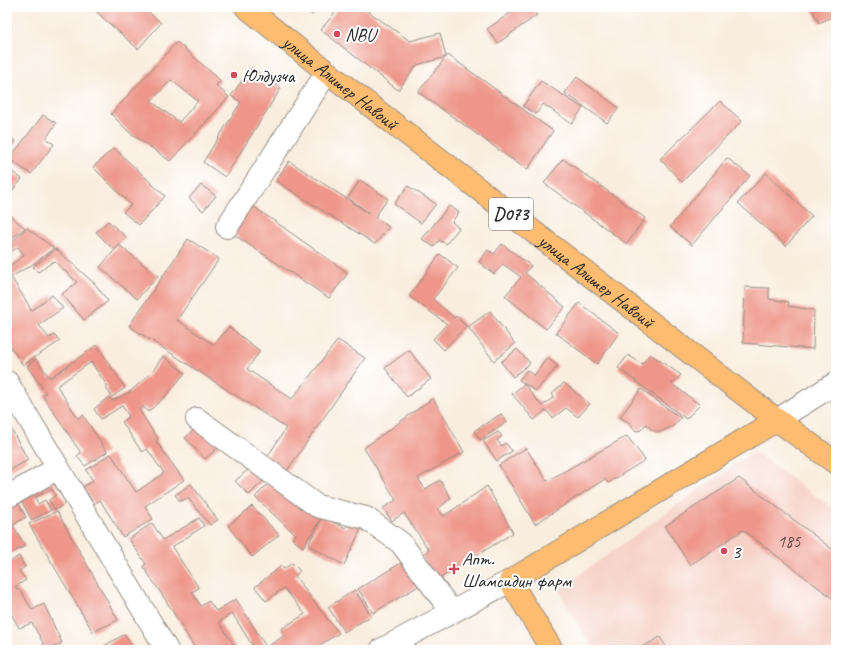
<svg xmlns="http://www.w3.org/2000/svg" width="843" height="657" font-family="Caveat,sans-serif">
<rect width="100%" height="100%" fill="#fff"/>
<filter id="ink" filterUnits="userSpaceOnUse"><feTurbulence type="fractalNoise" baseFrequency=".025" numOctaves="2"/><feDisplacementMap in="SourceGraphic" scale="8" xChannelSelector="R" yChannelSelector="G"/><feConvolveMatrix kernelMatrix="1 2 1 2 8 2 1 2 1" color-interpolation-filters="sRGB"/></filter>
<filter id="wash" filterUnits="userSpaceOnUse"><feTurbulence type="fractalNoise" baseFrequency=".012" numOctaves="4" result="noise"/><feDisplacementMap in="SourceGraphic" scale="16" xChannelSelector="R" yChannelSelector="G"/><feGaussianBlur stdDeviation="0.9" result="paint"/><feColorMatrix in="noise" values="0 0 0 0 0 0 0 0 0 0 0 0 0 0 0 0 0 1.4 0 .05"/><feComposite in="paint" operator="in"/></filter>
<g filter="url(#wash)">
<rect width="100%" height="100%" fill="#f9edde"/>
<path fill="#f6d1c6" d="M753,451L836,511V650H594L558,590Z"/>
<g id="blocks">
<path fill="#ee9689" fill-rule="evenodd" d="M91,7H143L161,23L138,49Z
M302,7H318L312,15Z
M339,7H362L410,41L440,33L446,57L448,55L553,131L527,170L418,92L446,57L417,65L398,90L321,30Z
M519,7H530L537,15L498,43L487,29Z
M811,7H836V15L819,23Z
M7,23L12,29L7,33Z
M177,42L221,81L216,85L229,97L170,161L128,131L111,114ZM171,80L198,101L179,122L151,101Z
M251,68L281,88L225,177L203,162L241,102L231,96Z
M577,77L619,108L607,123L565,93Z
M541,81L583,108L572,124L543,104L536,114L523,106Z
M720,101L742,121L682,182L660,159Z
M43,115L56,123L46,139L54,144L31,174L9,159Z
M12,138L16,142L7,152V143Z
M114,148L165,196L139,225L123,212L131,205L93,167Z
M727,158L750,176L692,245L670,227Z
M563,159L645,218L627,244L544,183Z
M289,161L370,214L348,198L360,180L388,199L375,217L389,227L375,244L276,181Z
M7,168L22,179L7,197Z
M766,173L812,216L786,246L738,203Z
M201,185L216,196L203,211L189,198Z
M408,186L436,204L421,223L394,204Z
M250,204L348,273L329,298L233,234Z
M449,206L459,212L452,222L459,228L446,244L439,240L434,247L422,239Z
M7,213L25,228L7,242V236L8,235L7,233Z
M108,221L126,237L113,249L96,232Z
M27,228L54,248L35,263L11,277L28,304L31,311L52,295L63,308L39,325L49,338L54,335L60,341L23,365L7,342V268L24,255L18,247L11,252L7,246Z
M188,239L219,259L177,320L214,345L229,327L260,351L247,369L292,399L338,340L365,358L284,475L264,462L286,428L129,326Z
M502,244L531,266L525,273L565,307L546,329L505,296L521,277L503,264L494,274L479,262L488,250L494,254Z
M119,245L158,276L137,299L100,267Z
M56,249L95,284L108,301L84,320L62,294L77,282L54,261L38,272L33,267Z
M440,254L458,268L433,299L454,318L456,316L466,326L444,350L433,339L447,324L409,296Z
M745,287L769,288V299L789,302L788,306L814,310L813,349L743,343Z
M579,303L619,333L597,364L556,333Z
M490,311L515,344L494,361L468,327Z
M97,345L125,388L112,397L106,388L108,387L91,362L57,386L78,418L83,415L107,452L85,466L77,456L81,453L43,396L46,393L27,366L36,359L50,378Z
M517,349L530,363L513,377L501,362Z
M409,350L431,379L407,397L385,368Z
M650,354L681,375L672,384L700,405L686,419L618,368L628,355L642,364Z
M163,356L185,373L167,395L148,412L144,407L139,410L158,439L156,441L184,480L145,506L153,519L123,537L100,500L94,504L83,487L93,481L86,470L111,454L136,492L164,473L147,449L142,452L122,422L129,416L122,406L101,419L94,409L109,397L112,401L131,391L152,372Z
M547,358L558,366L536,391L519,380L527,370L534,376Z
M564,383L590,404L578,417L566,408L553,418L546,410L534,420L512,394L524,384L542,406L554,397L552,394Z
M641,389L671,411L681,418L673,426L660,432H657L651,429L646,424L641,430L637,431L634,430L631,424L620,417Z
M433,398L464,452L418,478L425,489L440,480L451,498L438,509L444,516L487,486L513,533L437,580L421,556L429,550L404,513L392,521L383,508L396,500L364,448Z
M501,414L507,422L480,440L474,431Z
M7,421L28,460L7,472Z
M200,424L221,445L205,459L185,438Z
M498,432L502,436L497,440L501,446L506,443L512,451L497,461L483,441Z
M627,436L645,460L608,483L605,479L535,524L499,465L526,448L547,481Z
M249,469L263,481L249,495L235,481Z
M739,478L836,552V601L743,530L690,565L665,526Z
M51,479L66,503L55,510L49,500L56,495L52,489L35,497L38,504L45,500L51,510L32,520L19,497Z
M272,480L322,517L346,528L349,522L362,527L344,565L308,545L322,517L303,547L292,539L296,534L288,528L255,497Z
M191,484L218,520L210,525L188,498L180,501L175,495Z
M16,499L26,517L13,525L25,546L8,555L7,504Z
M252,506L279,535L252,557L228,526Z
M57,511L118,620L93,632L29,524Z
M199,518L204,526L172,547L199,588L192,592L201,606L209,601L216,611L236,599L268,650H255L232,613L219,622L237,650H196L170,607L143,566L146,564L129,539L152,523L163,540Z
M19,556L25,567L19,571L26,580L15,587L23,594L32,610L44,604L62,643L48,650H47L32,623L19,628L7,606V564Z
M409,558L427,581L373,613L358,589Z
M292,563L300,571L295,576L317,606L339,633L312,650H273L270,645L285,635L281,629L305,614L284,588L266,601L255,587L281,566L284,569Z
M355,590L371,616L344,632L328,607Z
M125,634L134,650H104L102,647Z
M660,637L668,650H637Z"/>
</g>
</g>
<g filter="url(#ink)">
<use href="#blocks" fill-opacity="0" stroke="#928c84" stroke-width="1"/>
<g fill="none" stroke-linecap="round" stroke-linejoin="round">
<defs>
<path id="minor" d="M227,227L327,72
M7,382L167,650
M197,419L317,506L366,518L401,543L452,612
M777,420L836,383
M7,497L58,468
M381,650L510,581"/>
<g id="major">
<path id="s1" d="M246,7L327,72L777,420L836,463"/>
<path d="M552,650L510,581L777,420"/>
</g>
</defs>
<use href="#minor" stroke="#928c84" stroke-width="24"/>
<use href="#major" stroke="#928c84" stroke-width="24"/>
<use href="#minor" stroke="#fff" stroke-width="22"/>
<use href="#major" stroke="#fdbc6f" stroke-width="22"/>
</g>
</g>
<g fill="#d1495b" stroke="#fff" stroke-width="1.5">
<circle cx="337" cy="34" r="4"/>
<circle cx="234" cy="75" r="4"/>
<circle cx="724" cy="551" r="4"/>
<path d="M452 563h4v4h4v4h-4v4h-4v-4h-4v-4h4z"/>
</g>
<g text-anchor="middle" stroke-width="4" stroke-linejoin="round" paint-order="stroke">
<g font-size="17" fill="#5c4642">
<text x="789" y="547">185</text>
</g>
<rect fill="#fff" stroke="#6b6b6b" stroke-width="1" x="489" y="198" width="44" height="32" rx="3"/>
<g font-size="18" font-weight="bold" fill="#2b2b2b">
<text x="511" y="220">D073</text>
</g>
<g font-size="19" fill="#2b2b2b" stroke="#fff" text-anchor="start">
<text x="345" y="41">NBU</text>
<text x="242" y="82">Юлдузча</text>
<text x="732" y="558">3</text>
<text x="462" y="565">Апт.<tspan x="462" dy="22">Шамсидин фарм</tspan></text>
</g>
<g font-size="19" fill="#2b2b2b" stroke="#fff">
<text dy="7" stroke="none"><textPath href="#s1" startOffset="121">улица Алишер Навоий</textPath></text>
<text dy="7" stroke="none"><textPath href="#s1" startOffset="445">улица Алишер Навоий</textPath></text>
</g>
</g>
<rect width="843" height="657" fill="none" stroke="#fff" stroke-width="24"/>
</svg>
